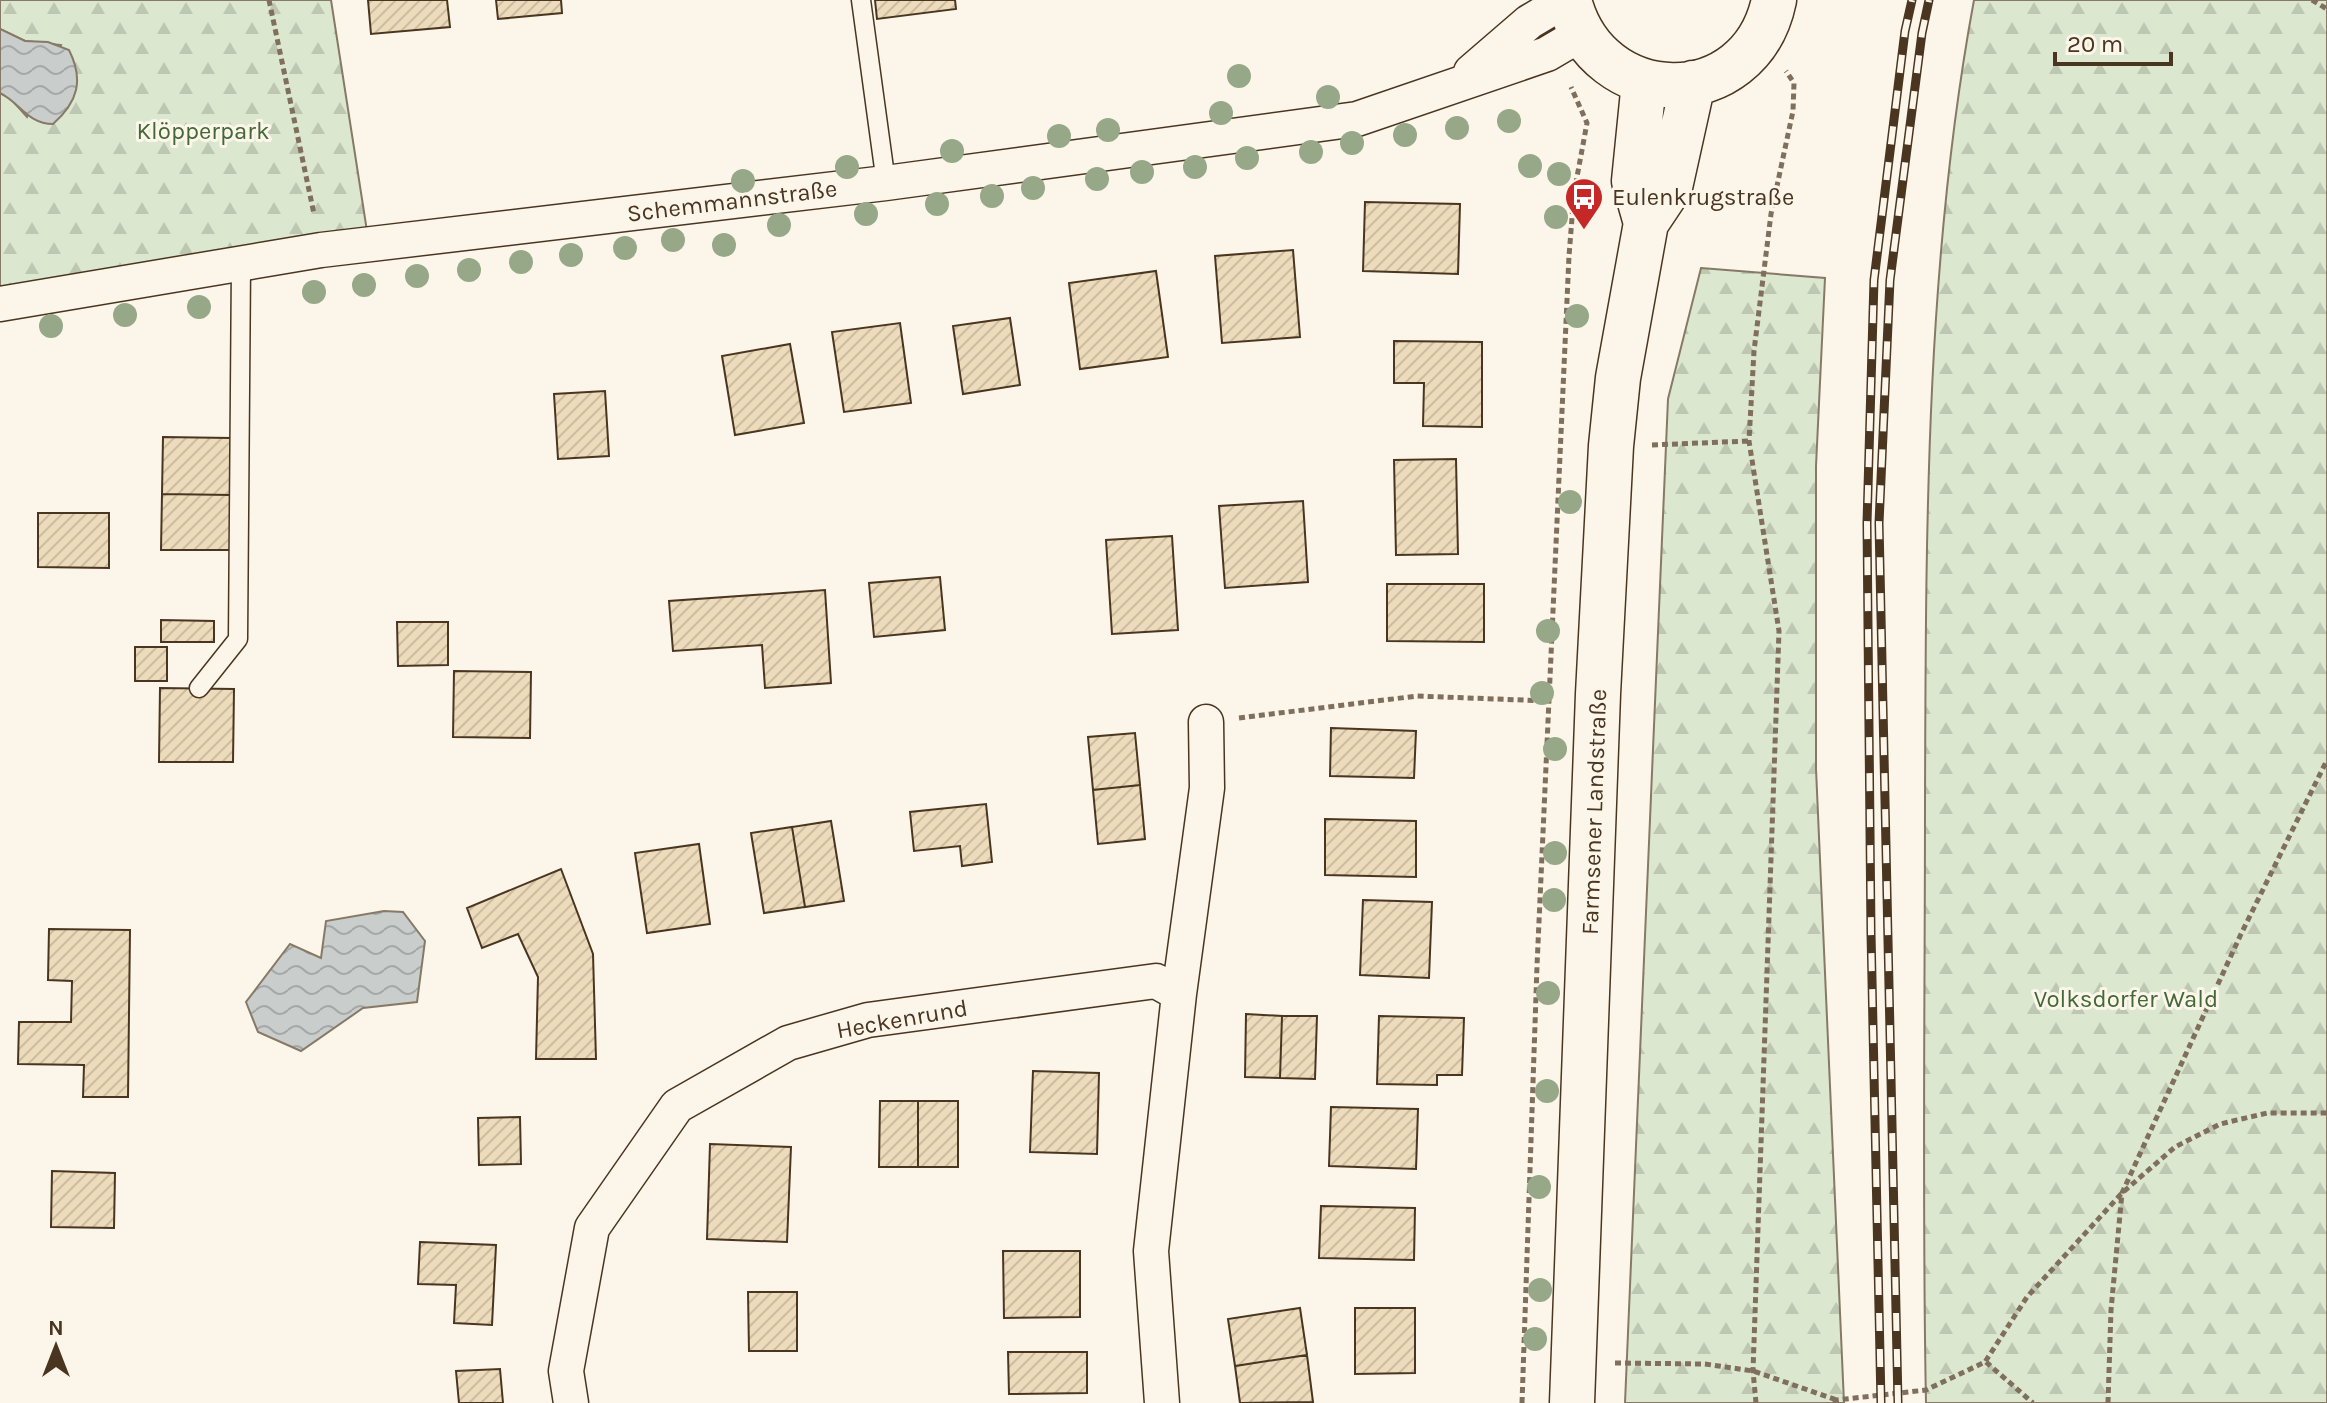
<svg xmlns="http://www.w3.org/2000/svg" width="2327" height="1403" font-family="Karla,sans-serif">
<defs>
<pattern id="forest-firs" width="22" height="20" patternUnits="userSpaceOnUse" patternTransform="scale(2)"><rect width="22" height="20" fill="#dce7d0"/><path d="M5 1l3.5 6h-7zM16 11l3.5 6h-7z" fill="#bec7b2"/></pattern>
<pattern id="water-waves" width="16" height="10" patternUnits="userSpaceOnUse" patternTransform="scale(2)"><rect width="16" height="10" fill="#c9cecd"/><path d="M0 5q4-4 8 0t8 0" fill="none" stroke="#a5a8a6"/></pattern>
<pattern id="building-hatch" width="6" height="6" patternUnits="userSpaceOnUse" patternTransform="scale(2)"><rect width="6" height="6" fill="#ecdcbc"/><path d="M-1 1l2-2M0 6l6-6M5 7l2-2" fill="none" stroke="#ccbda1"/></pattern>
</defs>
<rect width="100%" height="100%" fill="#fbf6e9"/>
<path fill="url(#forest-firs)" stroke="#887966" stroke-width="2" d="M0,0H331L369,244L0,289V93L11,99L27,117L61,45L25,41L0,29Z
M1974,0H2327V1403H1926C1922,1203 1925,1003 1925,803C1926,535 1925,264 1974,0Z
M1701,268L1825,278L1816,466V769L1844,1403H1625L1668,399Z"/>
<path fill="url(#water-waves)" stroke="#887966" stroke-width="2" d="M0,29L25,41L48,42L69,50C84,80 78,102 53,124C28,124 20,103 0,93Z
M384,911L403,912L425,941L417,1002L363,1008L301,1051L258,1032L246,1002L290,944L321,958L326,921Z"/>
<path fill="url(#building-hatch)" stroke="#4a3520" stroke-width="2" d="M368,0H447L450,27L371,34Z
M496,0H561L562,13L498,19Z
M875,0H955L956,9L877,19Z
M1365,202L1460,204L1458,274L1363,271Z
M1293,250L1300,337L1222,343L1215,256Z
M1156,271L1168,357L1080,369L1069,283Z
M1010,318L1020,385L963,394L953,326Z
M900,323L911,403L844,412L832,332Z
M1394,341L1482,342V427L1423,426L1424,383H1394Z
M790,344L804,423L735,435L722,356Z
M605,391L609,456L558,459L554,394Z
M163,437L231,438V495L162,494Z
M1456,459L1458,554L1396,555L1394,460Z
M162,494L231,495L230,550H161Z
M1303,501L1308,582L1225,588L1219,506Z
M38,513H109V568L38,567Z
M1172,536L1178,630L1112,634L1106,540Z
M940,577L945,630L874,637L869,583Z
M1387,584H1484V642L1387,641Z
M825,590L831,683L765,688L762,645L673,651L669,601Z
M161,620L214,621V642H161Z
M397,622H448V665L398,666Z
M135,647H167V681H135Z
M454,671L531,672L530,738L453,737Z
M160,688L234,689L233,762H159Z
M1331,728L1416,731L1414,778L1330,776Z
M1135,733L1140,785L1093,790L1088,737Z
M1140,785L1145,839L1098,844L1093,790Z
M986,804L992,862L962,866L960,846L914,851L910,812Z
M1325,819L1416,821V877L1325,875Z
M831,821L844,901L805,907L792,827Z
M792,827L805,907L764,913L751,833Z
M699,844L710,924L647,933L635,853Z
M561,869L593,954L596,1059H536L538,977L518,934L482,948L467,908Z
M1363,900L1432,902L1429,978L1360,975Z
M49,929L130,930L128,1097H83L84,1065L18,1064L19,1022H71L72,981L48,980Z
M1246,1014L1282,1016L1280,1078L1245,1077Z
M1282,1016H1317L1315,1079L1280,1078Z
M1379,1016L1464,1018L1462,1075H1437V1085L1377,1084Z
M1033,1071L1099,1073L1097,1154L1030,1152Z
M880,1101H918V1167H879Z
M918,1101H958V1167H918Z
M1331,1107L1418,1109L1416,1169L1329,1166Z
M520,1117L521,1164L479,1165L478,1118Z
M710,1144L791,1147L787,1242L707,1239Z
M52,1171L115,1173L114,1228L51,1227Z
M1321,1206L1415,1208L1414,1260L1319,1258Z
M420,1242L496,1245L492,1325L454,1323L456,1285L418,1284Z
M1003,1251H1080V1317L1004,1318Z
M748,1292H797V1351H749Z
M1300,1308L1307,1355L1235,1366L1228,1319Z
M1355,1308H1415V1373L1355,1374Z
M1008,1352H1087V1393L1009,1394Z
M1307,1355L1313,1402L1240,1403L1235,1366Z
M500,1369L503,1403H459L456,1371Z"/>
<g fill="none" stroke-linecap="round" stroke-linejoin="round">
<defs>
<path id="lane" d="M861,0L886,183
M199,688L238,639L241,264"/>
<path id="street" d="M1471,72L1529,22L1566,0
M0,304L321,250L886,183L1357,119L1547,54L1581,34
M571,1403L566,1371L592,1228L677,1106L788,1043L868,1020L1156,981L1179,994
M1162,1403L1151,1251L1179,994L1207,788L1206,722"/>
<path id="secondary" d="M1569,0C1597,112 1750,115 1774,0
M1644,82L1634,181L1646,223
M1572,1403L1598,694L1611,446L1618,378L1646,223L1670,187L1693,83"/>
</defs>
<use href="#lane" stroke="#4a3520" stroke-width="21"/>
<use href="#street" stroke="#4a3520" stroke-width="37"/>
<use href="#secondary" stroke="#4a3520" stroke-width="47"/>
<path stroke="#7f6f5c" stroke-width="5" stroke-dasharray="6 4" stroke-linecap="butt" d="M269,0L314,214
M2312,0L2327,9
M1652,445L1749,441
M1239,718L1417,696L1550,701
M1986,1362L2033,1403
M1615,1363L1705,1364L1753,1371L1837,1400
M1522,1403L1537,966L1569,256L1574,193L1587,123L1571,87
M1756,1403L1753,1371L1779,631L1749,441L1754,351L1771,214L1793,111L1794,83L1786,71
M1834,1403L1837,1400L1926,1390L1985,1362L2027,1297L2122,1193L2175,1147L2220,1124L2267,1113H2327
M2108,1403L2111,1310L2122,1193L2241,934L2327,760"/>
<use href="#lane" stroke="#fbf6e9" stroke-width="18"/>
<use href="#street" stroke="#fbf6e9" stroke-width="34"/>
<use href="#secondary" stroke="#fbf6e9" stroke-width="44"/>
<defs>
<path id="rail" d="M1881,1403L1871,933L1867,523L1874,280L1905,31L1912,0
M1898,1403L1879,523L1890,280L1922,33L1929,0"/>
</defs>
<use href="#rail" stroke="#4a3520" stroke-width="9"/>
<use href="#rail" stroke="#fbf6e9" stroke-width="6" stroke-dasharray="18" stroke-linecap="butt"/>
</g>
<g fill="#96a887">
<circle cx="1239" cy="76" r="12"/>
<circle cx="1328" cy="97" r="12"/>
<circle cx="1221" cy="113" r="12"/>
<circle cx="1509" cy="121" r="12"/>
<circle cx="1457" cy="128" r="12"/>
<circle cx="1108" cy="130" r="12"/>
<circle cx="1405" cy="135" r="12"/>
<circle cx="1059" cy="136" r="12"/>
<circle cx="1352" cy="143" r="12"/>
<circle cx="952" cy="151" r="12"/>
<circle cx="1311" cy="152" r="12"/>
<circle cx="1247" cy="158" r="12"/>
<circle cx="1530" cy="166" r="12"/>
<circle cx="847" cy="167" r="12"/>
<circle cx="1195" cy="167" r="12"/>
<circle cx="1142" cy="172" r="12"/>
<circle cx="1559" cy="174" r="12"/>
<circle cx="1097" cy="179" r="12"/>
<circle cx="743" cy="181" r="12"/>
<circle cx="1033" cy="188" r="12"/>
<circle cx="992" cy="196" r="12"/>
<circle cx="937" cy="204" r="12"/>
<circle cx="866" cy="214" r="12"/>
<circle cx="1556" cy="217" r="12"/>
<circle cx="779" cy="225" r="12"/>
<circle cx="673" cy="240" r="12"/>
<circle cx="724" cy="245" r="12"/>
<circle cx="625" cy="248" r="12"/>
<circle cx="571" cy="255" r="12"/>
<circle cx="521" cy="262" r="12"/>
<circle cx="469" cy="270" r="12"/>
<circle cx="417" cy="276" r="12"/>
<circle cx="364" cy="285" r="12"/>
<circle cx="314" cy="292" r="12"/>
<circle cx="199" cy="307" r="12"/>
<circle cx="125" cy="315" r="12"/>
<circle cx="1577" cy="316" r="12"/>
<circle cx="51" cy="326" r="12"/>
<circle cx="1570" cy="502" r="12"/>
<circle cx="1548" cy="631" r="12"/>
<circle cx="1542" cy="693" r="12"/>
<circle cx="1555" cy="749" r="12"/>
<circle cx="1555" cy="853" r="12"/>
<circle cx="1554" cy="900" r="12"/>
<circle cx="1548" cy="993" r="12"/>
<circle cx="1547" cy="1091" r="12"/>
<circle cx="1539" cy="1187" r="12"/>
<circle cx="1540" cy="1290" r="12"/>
<circle cx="1535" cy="1339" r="12"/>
</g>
<defs>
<symbol id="bus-pin" viewBox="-11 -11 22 30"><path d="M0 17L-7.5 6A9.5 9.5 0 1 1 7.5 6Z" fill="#c62828" stroke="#fbf6e9"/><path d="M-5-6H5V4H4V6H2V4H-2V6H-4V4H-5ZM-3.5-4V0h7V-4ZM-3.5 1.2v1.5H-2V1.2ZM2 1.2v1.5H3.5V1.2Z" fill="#fff"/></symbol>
</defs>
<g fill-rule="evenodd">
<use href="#bus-pin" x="1562" y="175" width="44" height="60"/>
</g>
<g text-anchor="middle" stroke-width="6" stroke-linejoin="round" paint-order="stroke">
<g font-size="24" fill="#436837" stroke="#fbf6e9">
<text x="203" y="139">Klöpperpark</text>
<text x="2126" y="1007">Volksdorfer Wald</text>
</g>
<g font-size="24" fill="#4a3520" stroke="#fbf6e9" text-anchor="start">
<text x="1612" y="205">Eulenkrugstraße</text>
</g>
<g font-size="24" fill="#4a3520" stroke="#fbf6e9">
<text transform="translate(732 201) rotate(-7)" y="8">Schemmannstraße</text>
<text transform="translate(1594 812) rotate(-88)" y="8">Farmsener Landstraße</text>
<text transform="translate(902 1019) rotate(-10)" y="8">Heckenrund</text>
</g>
</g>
<g transform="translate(56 1347)" stroke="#fbf6e9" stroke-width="6" paint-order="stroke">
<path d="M0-6L14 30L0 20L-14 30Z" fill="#4a3520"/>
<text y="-12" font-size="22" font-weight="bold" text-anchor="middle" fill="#4a3520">N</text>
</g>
<path d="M2055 52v12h116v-12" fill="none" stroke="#4a3520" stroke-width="4"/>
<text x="2067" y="52" font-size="24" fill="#4a3520" stroke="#fbf6e9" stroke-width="6" paint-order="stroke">20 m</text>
</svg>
